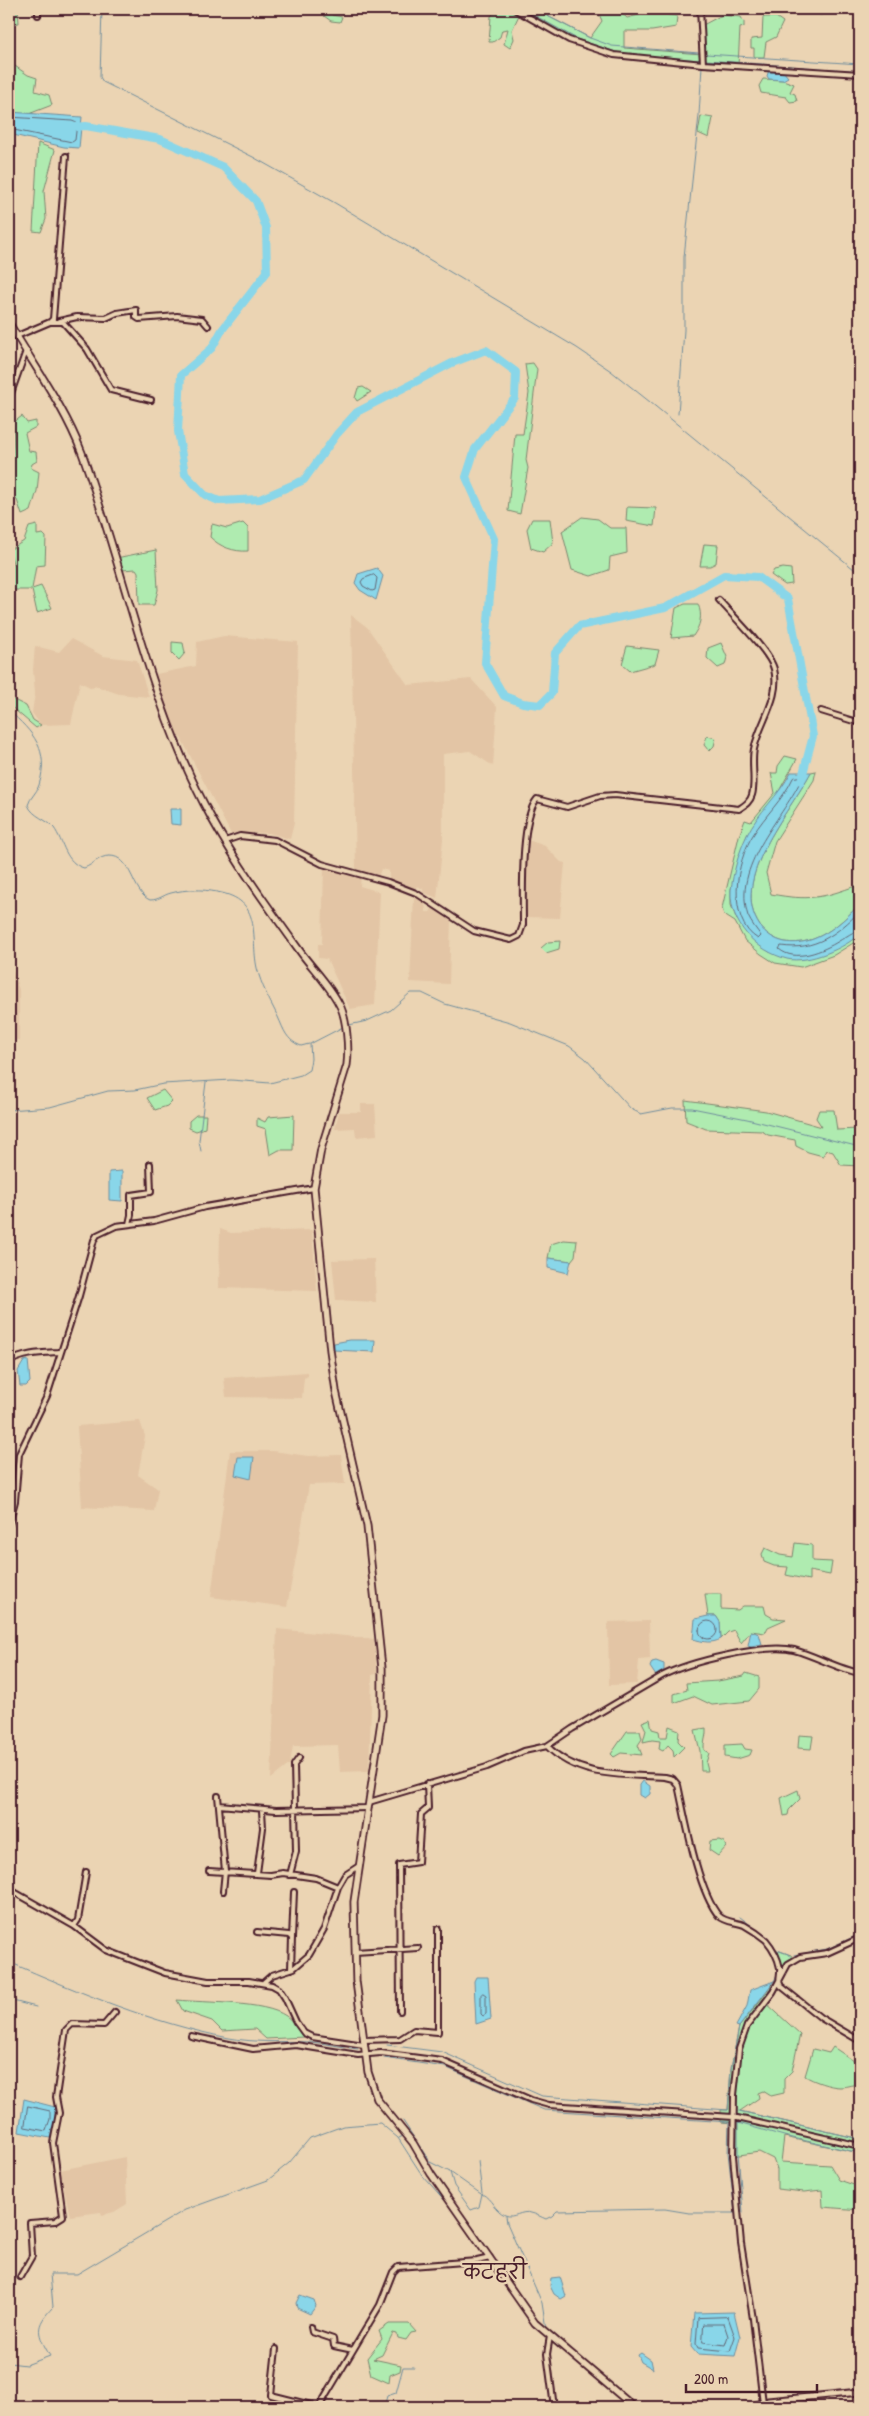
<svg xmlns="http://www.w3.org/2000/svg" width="869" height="2416" font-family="'Patrick Hand','Playpen Sans Deva',sans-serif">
<rect width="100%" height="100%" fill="#ebd4b3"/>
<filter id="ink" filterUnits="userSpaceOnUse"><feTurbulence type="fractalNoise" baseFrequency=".02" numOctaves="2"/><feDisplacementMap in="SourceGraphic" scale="10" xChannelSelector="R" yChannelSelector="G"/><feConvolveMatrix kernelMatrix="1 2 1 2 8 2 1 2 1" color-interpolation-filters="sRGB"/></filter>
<g filter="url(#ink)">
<path fill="#e3c5a5" d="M351,615L367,627L408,685L471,679L497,707L493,766L470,751L443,754V839L437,898L423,892V889L418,886L414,889L389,880V871L381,869L378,877L356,869Z
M224,636L298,642L294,823L290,839L269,833L231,834L181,738L175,735L156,674L196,666L197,642Z
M71,639L103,656L137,660L149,697L119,694L96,686L92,688L80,682L71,724L41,725L32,713L35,693L33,670L35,646L59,652Z
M528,840L545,846L561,862L565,863L560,918L526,917V874Z
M324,867L348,872L355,878L361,876L360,886L380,892L375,1005L350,1009L327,959L318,958V944H322Z
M414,897L425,903L426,912H430L433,907L451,918L449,984L410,982Z
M9,958L19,990V1040H9Z
M361,1104H375L377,1135L356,1137L355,1128L335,1129L339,1112H361Z
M220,1229L231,1233L312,1230L317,1291L219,1288Z
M374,1259L376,1302L336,1300L332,1260Z
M308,1372V1376L304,1378L302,1398L226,1397L224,1378Z
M140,1421L145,1436L138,1475L158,1489L154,1511L82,1507L77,1426Z
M230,1451H273L308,1456L341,1455L345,1484L309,1485L287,1607L211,1597Z
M649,1621L650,1659L639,1660L637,1684L609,1685L608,1622Z
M277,1629L374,1639L377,1674L372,1675L369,1771L340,1772L338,1745L293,1746L290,1764L271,1779Z
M125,2157L127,2204L114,2212L102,2215L101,2212L70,2216L60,2170Z
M9,2274H15L13,2310H9Z"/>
<path fill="#afebb0" stroke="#7c856e" d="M9,9H18L19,23L9,24Z
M328,9H332V15L342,17L340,22L331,21L324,16Z
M498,9H534L590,38L602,21L597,9H617L627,18L650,12L677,16L676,27L652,31H624V48L702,54L701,26L722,15L741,17L744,22V27L740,28L738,66L614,55L569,40L520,13L512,30L514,39L510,48L504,44L508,29L502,30L500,37L493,42H489L491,16Z
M813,9H849L848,13L833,12L820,15Z
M763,17H776L783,22L776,37L766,42L764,57H754V48H751V39L762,38Z
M9,62L28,75L37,78L35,91L49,95L52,105L26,115L9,112Z
M763,79L783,80L794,84L790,92L795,94L797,101L790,102L786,97L761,93L759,86Z
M701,116L713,118L709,138L698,133Z
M38,143L55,150L44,191L46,219L41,232L33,231Z
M533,363L537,369L526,460L528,468L520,514L508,511L515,434H523L529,393L525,364Z
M363,387L371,392L357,401L355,398L358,388Z
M22,416L27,423L36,421V427L25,433L29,451L36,452L37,461L32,464L31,468L39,472L37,491L31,511L22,515L17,500L9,494C9,470 15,447 13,423Z
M627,507L656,508L654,526L626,521Z
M582,517L598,519L610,528H626L627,553L610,557L609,570L591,576L572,570L562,531Z
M532,519H550L553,543L543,552L531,548L527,529Z
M243,523L248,528V551C234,552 220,547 210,537L212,524L227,528Z
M37,525V535L43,534L46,537L45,565L36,566L32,589L41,586L52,608L37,613L32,590H9V575L13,563L9,550L24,541L29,527Z
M704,544L718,545L716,563L710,566H700Z
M156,550L158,590L154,605H139L138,572L136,569L122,570L116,558Z
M783,568L791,569L792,584L785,585L771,575L774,570Z
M685,604H698C703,616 700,626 693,636L671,638L676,608Z
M172,642L183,643L185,653L179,660L172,653Z
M721,643L727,657L725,665L718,668L707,658L708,648Z
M627,646L659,650L655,664L630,671L622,664Z
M9,694L10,698L26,706L33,720L41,725L36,728L9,705Z
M707,736L716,738L714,746L709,751L704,745Z
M785,756L797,759L775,798L747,835L731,889V905L737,920L769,952L857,936L860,933L858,940L834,955L801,967L775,963L761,954L745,941L735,922L724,915L722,908L739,836L745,820L751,822L775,793L771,773H777L778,766Z
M816,771L814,780L775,841L766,873L771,894C809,901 823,898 858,885L855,857L860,853V904C840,924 816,947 785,942C775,940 766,934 760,926C728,880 790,812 811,772Z
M560,941L559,949L546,953L541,948L548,942Z
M163,1090L172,1101L167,1106L155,1110L147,1098Z
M685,1100L766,1111L822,1127L816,1118L819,1110H834L837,1130L858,1129L860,1121V1166L841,1165L833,1152L826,1150L823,1156L808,1152L796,1146L795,1140L768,1135L762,1131L706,1129L686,1121Z
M196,1115H206L205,1128L196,1131L189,1128V1121Z
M294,1115L293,1150H279L270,1155L266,1129L257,1126V1118L265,1122L268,1117Z
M564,1240L577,1241L575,1256L571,1261L548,1258L551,1244Z
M795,1543L812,1545V1561L832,1562L830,1575L809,1571V1580L786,1575L788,1567L774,1566L764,1562L762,1554L765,1548L780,1555L793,1557Z
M705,1594H721V1609L738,1610L743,1606H764L766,1614L773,1618L786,1619L768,1627L765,1633L751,1631L741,1643L734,1630L728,1632L721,1639L720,1622L716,1616H708Z
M746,1673L759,1677V1689L749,1701L712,1705L693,1696L674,1703V1694L687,1690L686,1683L718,1681L744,1676Z
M650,1719L652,1729L659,1731L660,1737H667L669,1726L679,1730L678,1741L684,1747L674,1757L673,1750L668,1745L663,1751L659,1749L660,1741L652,1740L643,1742L646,1730L642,1722Z
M706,1728C707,1736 703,1742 704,1750L709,1753L706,1763L708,1771H701L700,1751L695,1730Z
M627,1731H640L642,1739L638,1745L642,1755L621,1753L614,1757L611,1754Z
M799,1735L813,1736L811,1749L798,1748Z
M742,1744L745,1749L752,1750L750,1755L737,1759L725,1757V1745Z
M798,1790L800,1799L789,1810L788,1815L784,1816L781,1798Z
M719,1840L724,1842L726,1847L718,1856L709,1850L710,1841Z
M777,1950L791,1955L794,1960C781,1970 776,1989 765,2002L800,2034L792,2071L784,2079V2093L771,2096L763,2091L758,2093L759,2098L740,2111L860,2139V2153L784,2137L781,2162L830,2165L839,2180L860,2187V2210L823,2207L822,2190L804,2192L777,2189V2170L773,2159L759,2152L733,2156V2123L721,2122V2110H728L731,2069L739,2027L774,1983H779L780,1968L774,1952Z
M177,2000C205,2003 264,2001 286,2016C293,2021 299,2031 304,2037L266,2039L255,2029L222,2031L212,2021L183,2011Z
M833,2047L860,2065V2086C853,2083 848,2087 840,2087C830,2087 813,2081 805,2076L813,2049L829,2053Z
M389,2324H409L416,2332L411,2333L406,2340L398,2338L397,2334L393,2333L382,2355L373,2359L401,2365L400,2371L390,2375L389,2383L371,2375L367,2358L382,2339L379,2331Z"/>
<path fill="#89d6e9" stroke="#708d9d" d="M769,70L783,71L788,77L783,80L769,79L767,76Z
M9,112L82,117L79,148L64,147L9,134Z
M377,568L383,576L376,600L360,590L355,583L358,574Z
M791,772H811C790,812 728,880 760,926C766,934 775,940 785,942C816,947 840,924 860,904V933C847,948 807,964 787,959C756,951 729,923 731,890C733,873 739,851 747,835C758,812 779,796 791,772Z
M170,809H181V825L171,824Z
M122,1171V1201L109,1200V1172Z
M548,1258L571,1261L568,1273L548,1268Z
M350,1340H375L374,1352L334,1350V1343Z
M28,1360L30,1382L26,1386H20L18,1371L24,1361Z
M238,1457H254L251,1479L235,1475Z
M708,1616H716L720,1622L721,1639C711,1644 704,1642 693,1639L695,1619Z
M751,1631L759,1634L762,1644L751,1646L748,1645Z
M656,1661L664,1664V1670L656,1676L650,1667L652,1662Z
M643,1781L650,1786V1794L645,1798L640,1795V1785Z
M476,1977H488L491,2019L476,2024L474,1981Z
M774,1981L739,2027L736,2026L747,2006L750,1990Z
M24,2099L55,2107V2119L50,2138L19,2132Z
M560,2277L566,2296L561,2299L554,2294L550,2286L551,2278Z
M300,2295L314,2300L316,2306L310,2314L297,2308L296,2303Z
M734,2312L740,2337L735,2356L697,2354L691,2347L694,2313Z
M641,2353L651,2360L653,2369L641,2362L638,2355Z"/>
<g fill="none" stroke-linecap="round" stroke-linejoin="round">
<path stroke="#636877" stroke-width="1" d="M9,117L72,121L77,123L75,140L72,142L9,129
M374,575L377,578L375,590L372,591L363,586L361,582L363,579Z
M799,777L801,780C781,821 732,866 748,916C751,923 757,930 761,936L758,939C726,920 736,861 753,835C765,815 783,800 793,778Z
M860,911C837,934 815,951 781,946L779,949C795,963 823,951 839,941C846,937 853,931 860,930
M699 1630a9 9 0 1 1 18 0a9 9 0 1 1-18 0Z
M483,1993L486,1995V2014L483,2016L481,2014V1995Z
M28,2106L50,2111V2119L46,2131L25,2127Z
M728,2317L735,2337L730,2351L698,2348L696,2344L698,2318Z
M704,2324H724L728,2336L725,2345L703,2342Z"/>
<path stroke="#708d9d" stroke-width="1" d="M102,9L100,77L103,82L253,157L335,203L577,348L611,371L650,402L860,574
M523,9L577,39L622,54
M534,9L590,38L612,46L699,53
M706,54L860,64
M636,55L700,60
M705,60L860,71
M678,414L684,330V257L699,115L702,66
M9,711C33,732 50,750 39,785C37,793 30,797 28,805C33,817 47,819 54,828C64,842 65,863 84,868C93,865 99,856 109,856C132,855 132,893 150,900C159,900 163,895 171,893C186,889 202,889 217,892C264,900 250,936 257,968C261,985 270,1001 278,1017C284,1030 286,1040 301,1046L309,1044
M349,1025L367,1021L391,1010L410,993H422L445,1004L510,1022L569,1046L585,1058L631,1109L641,1114L672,1108H692L747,1119L860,1147
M9,1110L50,1107L108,1091L135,1090L163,1084L231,1080L270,1083L301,1075L309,1070L311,1059L310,1044L343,1027
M201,1151L199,1141L206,1082
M740,1917L769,1939L777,1950L788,1954L790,1957
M735,1924L749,1930
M755,1934C768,1945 785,1964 774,1981
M858,1943L860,1942
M794,1955L827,1949L860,1934
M9,1962C81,1993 152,2023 229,2038C256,2043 282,2041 309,2042C325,2043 342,2047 358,2049
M9,2000L36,2007
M387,2045L442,2052L542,2096L728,2110L731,2069L739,2027
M384,2058L445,2067L544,2110L729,2122L728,2153L735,2213H689L665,2209L557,2211L552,2216L546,2219C541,2217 536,2214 531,2213C521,2210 514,2219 505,2215C494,2210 492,2199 482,2194L479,2207L471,2210L454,2186L450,2172L430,2162L403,2121
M739,2111L860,2139
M399,2138L403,2136
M478,2161L482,2193
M450,2172L481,2194
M743,2212L738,2153V2123L784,2136L860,2153
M506,2216L507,2223L542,2303L546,2329
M9,2363L26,2365L50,2356C37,2333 34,2327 53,2307L50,2274H77L185,2210L268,2180L289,2163L310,2138L343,2126L380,2123L398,2138L422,2175L448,2204L475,2242
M384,2407L387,2396L396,2393L403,2367H414"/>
<path stroke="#89d6e9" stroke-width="8" d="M73,127L86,126L160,139L223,167L256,201L266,228L267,272L222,330L212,348L181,375L178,431L185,474L205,495L219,501L260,499L304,480L337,434L357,412L452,363L486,350L516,372L515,398L475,449L466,477L494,539L485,663L504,696L523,703L540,705L552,693L555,653L579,626L665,608L724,575L758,577L788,599L813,736L801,781"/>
<defs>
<path id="street" d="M38,9V15
M514,9L569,40L614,55L703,64L860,74
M700,9L703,64
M59,321L77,317L106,318L117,313L136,310V317L139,319L177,316L202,319L208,326
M50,322H63L87,349L111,390L151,400
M17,336L50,322L53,319L66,156
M9,399L26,351
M821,711L860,723
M225,841L240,836L275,840L322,864L388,882L416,893L474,931L511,940L519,936L523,925C523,896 520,819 537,799L567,807L600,796L615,795L739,809C745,805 750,802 752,795C756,781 751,764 754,749C760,721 781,698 774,669C770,652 732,615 719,600
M129,1224L131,1215V1195L151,1192L150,1164
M9,1362C24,1353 42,1353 59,1352
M9,1524L15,1501L19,1454L47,1396L79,1296L94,1240L97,1235L116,1226L154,1221L205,1207L314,1188
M547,1746C579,1779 623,1774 665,1777L673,1779L678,1785C685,1817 698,1892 719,1916C725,1922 736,1922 744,1925C751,1929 760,1935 766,1940C772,1947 778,1958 780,1968C781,1974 777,1981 781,1986L821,2018L860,2041
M218,1796L225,1871L223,1891
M369,1802L487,1767L524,1751L547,1746L572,1729L662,1676C688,1662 766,1643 794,1650C816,1656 838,1669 860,1673
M219,1805L276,1810L368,1808
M209,1871L271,1875L283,1873L316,1878L338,1887
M257,1873L263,1828L262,1810
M290,1875L296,1851L294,1765L299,1758
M9,1889L74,1926L106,1950L165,1973L208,1981H249L272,1985L279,1989L285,1998L296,2022L304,2033L312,2037L364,2045
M74,1926L78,1920L86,1872
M257,1932L289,1935L292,1938L291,1969
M292,1938L294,1892
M355,1952L418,1948
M264,1982L272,1975L294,1968L309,1955L324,1929L338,1887L345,1875L359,1866
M400,2011L399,1865L418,1862L421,1814L428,1808L427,1784
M191,2036L253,2049L296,2045L358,2055L381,2053L442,2061L531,2100L549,2105L733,2117L860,2146
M363,2040L400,2039L414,2030L438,2032V1929
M20,2277L32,2256L30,2223L55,2221L63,2216L53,2143L59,2113L56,2097L66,2030L72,2024L104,2025L115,2012
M311,2327L312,2332L333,2339L334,2346L353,2350
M550,2336L547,2354L554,2407
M276,2349L271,2395L319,2407
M763,2403L753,2319L741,2243L733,2156L734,2095L739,2049L747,2026L773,1992L788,1964L800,1957L827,1953L860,1938
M319,2407L380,2305L393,2272L398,2267L477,2261L490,2258"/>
<path id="secondary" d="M751,2407L768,2401L860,2392"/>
<path id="primary" d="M9,323C34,366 64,406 82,453C126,575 149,705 212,819C238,866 271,911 302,954C314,970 330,986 339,1004C347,1017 349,1050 347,1065L321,1149L314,1188L330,1350L336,1391L367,1526L382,1668V1715L354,1902L356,1981L368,2072L377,2099L413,2143L431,2174L535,2323L634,2407"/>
</defs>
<use href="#street" stroke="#4a1f2b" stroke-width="8"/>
<use href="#secondary" stroke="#4a1f2b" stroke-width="9"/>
<use href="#primary" stroke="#4a1f2b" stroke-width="9"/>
<use href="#street" stroke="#ebd4b3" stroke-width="4"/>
<use href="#secondary" stroke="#ebd4b3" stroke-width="5"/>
<use href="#primary" stroke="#ebd4b3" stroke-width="5.5"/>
</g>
</g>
<g text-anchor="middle" stroke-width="4.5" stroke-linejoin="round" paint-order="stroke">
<g font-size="21" fill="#4a1f2b" stroke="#ebd4b3">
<text x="495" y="2279">कटहरी</text>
</g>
</g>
<rect width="869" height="2416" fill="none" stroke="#ebd4b3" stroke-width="30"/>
<rect x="15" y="15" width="839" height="2386" fill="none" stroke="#4a1f2b" stroke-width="2" filter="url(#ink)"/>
<path d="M686 2384v8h131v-8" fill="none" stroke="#4a1f2b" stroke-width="2.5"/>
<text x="694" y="2384" font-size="15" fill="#4a1f2b" stroke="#ebd4b3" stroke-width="4" paint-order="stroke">200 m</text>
</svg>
